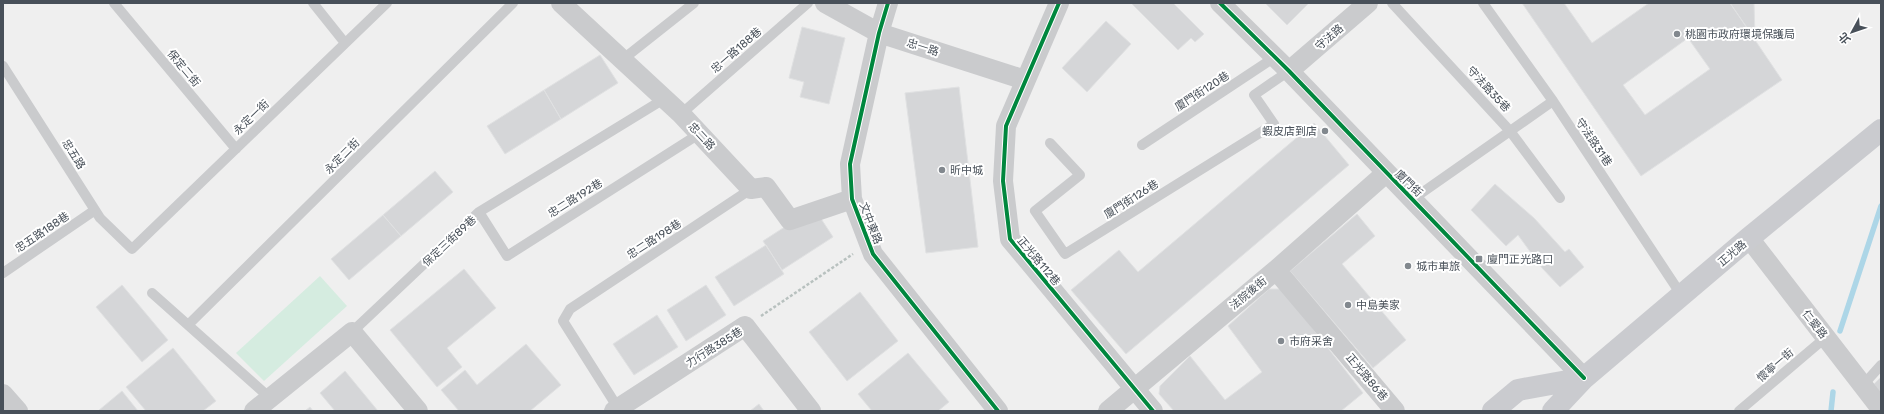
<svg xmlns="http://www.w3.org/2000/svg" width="1884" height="414" font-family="Rubik,'Noto Sans TC',sans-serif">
<rect width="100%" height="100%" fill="#efefef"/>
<path fill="#d5ece0" d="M320,276L347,306L264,381L236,353Z"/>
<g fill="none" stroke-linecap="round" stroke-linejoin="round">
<path stroke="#add6e7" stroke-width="5.5" d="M1840,331L1881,206
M1831,411L1833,392"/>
</g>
<path fill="#d5d6d8" stroke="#e0e1e2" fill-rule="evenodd" d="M1131,3H1173L1204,34L1195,42L1191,38L1178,50Z
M1265,3H1309L1287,25Z
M1522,3H1564L1592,43L1649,3H1730L1782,80L1641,176ZM1688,38L1710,69L1645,115L1623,85Z
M1730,3H1754L1755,39Z
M1106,21L1131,44L1087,92L1062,68Z
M802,27L845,38L829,104L800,97L804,82L789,78Z
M600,55L618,83L561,119L544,90Z
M959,87L978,247L926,253L905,93Z
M544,90L561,119L505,154L487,126Z
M1314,123L1349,165L1126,354L1071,290L1119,250L1138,272Z
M435,171L453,192L401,236L383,215Z
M1495,184L1534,218L1565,252L1569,249L1584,267L1560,287L1542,268L1518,235L1506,246L1471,210Z
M814,208L833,237L782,270L763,241Z
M1357,214L1375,236L1342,264L1406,340L1373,368L1290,271Z
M383,215L401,236L349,280L331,259Z
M766,245L784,274L734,306L715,277Z
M464,269L496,308L447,348L462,367L437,387L390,330Z
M122,285L168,340L142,362L96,307Z
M706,285L726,315L686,341L667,310Z
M1269,289H1282L1363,393L1341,411H1174L1159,394L1160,386L1190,356L1225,400L1262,372L1228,326Z
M860,292L898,341L847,381L809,332Z
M657,315L678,347L634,375L613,344Z
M526,344L561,385L530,411H459L441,390L465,370L477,385Z
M173,348L216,401L203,411H146L126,387Z
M908,353L949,402L938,411H872L858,394Z
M345,371L378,411H335L320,393Z
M1881,377V395L1874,384Z
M122,391L138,411H98Z
M759,404L764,411H750Z
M310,407L313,411H305Z"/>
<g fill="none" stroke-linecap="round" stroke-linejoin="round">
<path stroke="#b8c1bf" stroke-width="2.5" stroke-dasharray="3 2" stroke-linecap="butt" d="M761,316L853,254"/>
<path stroke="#cacbcd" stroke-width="10" d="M114,3L236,149
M313,3L345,43
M1392,3L1510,131L1560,198
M1483,3L1553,101L1682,296
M622,60L694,3
M3,66L100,218L132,249L387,3
M681,114L808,3
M1050,143L1080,175L1035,211L1065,254L1274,124L1254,95L1289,71
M1142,145L1275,57
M1413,199L1553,101
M479,212L507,256L699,134
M3,273L95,210
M152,293L270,398
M188,325L513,3
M352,332L479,212L664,99
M1863,385L1881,365
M618,408L563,321L570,309L751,189
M1739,411L1825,338"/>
<path stroke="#cacbcd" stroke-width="20" d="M561,3L681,114L751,189L766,187L790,220L852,199
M825,3L879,33L1025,80
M888,3L879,33L850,164L852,199L873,254L998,411
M1059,3L1006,126L1003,181L1010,239L1153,411
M1220,3L1289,71L1584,378
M1289,71L1368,3
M1749,238L1881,409
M1276,270L1395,411
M3,394L18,411
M254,411L352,332L418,411
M614,411L745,326L811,411
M1108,411L1276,270L1386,173"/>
<path stroke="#cacbcf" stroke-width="22" d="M1493,411L1518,390L1584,378
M1553,411L1584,378L1749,238L1881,130"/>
<defs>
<path id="cycleway" d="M888,3L879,33L850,164L852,199L873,254L998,411
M1059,3L1006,126L1003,181L1010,239L1153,411
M1220,3L1289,71L1584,378"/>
</defs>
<use href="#cycleway" stroke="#fff" stroke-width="6"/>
<use href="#cycleway" stroke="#00873e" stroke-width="4"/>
</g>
<g fill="#82888e" stroke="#fff" stroke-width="1.5">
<circle cx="1677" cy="34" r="4"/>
<circle cx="1325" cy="131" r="4"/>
<circle cx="942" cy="170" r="4"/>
<rect x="1475" y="255" width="8" height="8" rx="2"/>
<circle cx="1408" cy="266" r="4"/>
<circle cx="1348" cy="305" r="4"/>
<circle cx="1281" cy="341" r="4"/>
</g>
<g text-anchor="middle" stroke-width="4" stroke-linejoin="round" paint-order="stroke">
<g font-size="11" fill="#485059" stroke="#fff" text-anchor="start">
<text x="1685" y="38">桃園市政府環境保護局</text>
<text x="1317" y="135" text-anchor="end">蝦皮店到店</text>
<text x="950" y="174">昕中城</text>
<text x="1487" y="263">廈門正光路口</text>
<text x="1416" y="270">城市車旅</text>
<text x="1356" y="309">中島美家</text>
<text x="1289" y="345">市府采舍</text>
</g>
<g font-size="11" fill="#485059" stroke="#fff">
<text transform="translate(1329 37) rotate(-41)" y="4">守法路</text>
<text transform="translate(923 47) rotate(18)" y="4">忠一路</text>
<text transform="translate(736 50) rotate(-41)" y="4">忠一路188巷</text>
<text transform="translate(184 68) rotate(50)" y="4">保定二街</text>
<text transform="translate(1489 89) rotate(47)" y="4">守法路35巷</text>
<text transform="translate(1202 91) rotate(-33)" y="4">廈門街120巷</text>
<text transform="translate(251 117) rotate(-44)" y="4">永定一街</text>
<text transform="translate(702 136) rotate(47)" y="4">忠二路</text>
<text transform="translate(1594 142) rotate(56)" y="4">守法路31巷</text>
<text transform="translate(74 154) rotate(58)" y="4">忠五路</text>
<text transform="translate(342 156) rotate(-45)" y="4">永定二街</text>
<text transform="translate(1409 183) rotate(44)" y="4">廈門街</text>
<text transform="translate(575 198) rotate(-32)" y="4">忠二路192巷</text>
<text transform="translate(1131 199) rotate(-32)" y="4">廈門街126巷</text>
<text transform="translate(871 223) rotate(69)" y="4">文中東路</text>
<text transform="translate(42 232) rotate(-34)" y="4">忠五路188巷</text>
<text transform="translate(654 239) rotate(-33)" y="4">忠二路198巷</text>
<text transform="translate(449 241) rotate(-43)" y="4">保定三街89巷</text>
<text transform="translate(1732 253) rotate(-40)" y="4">正光路</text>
<text transform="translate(1039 261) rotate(50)" y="4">正光路112巷</text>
<text transform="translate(1248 293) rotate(-40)" y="4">法院後街</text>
<text transform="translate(1815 324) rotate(52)" y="4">仁愛路</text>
<text transform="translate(714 347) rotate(-32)" y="4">力行路385巷</text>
<text transform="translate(1775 365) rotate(-41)" y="4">懷寧一街</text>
<text transform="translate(1367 377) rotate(50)" y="4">正光路86巷</text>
</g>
</g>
<rect width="1884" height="414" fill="none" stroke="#485059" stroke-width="8"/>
<g transform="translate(1852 32) rotate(230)" stroke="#ffffff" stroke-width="3" paint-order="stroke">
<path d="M0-3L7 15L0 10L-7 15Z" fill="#485059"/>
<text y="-6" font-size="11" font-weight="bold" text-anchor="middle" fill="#485059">北</text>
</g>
</svg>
